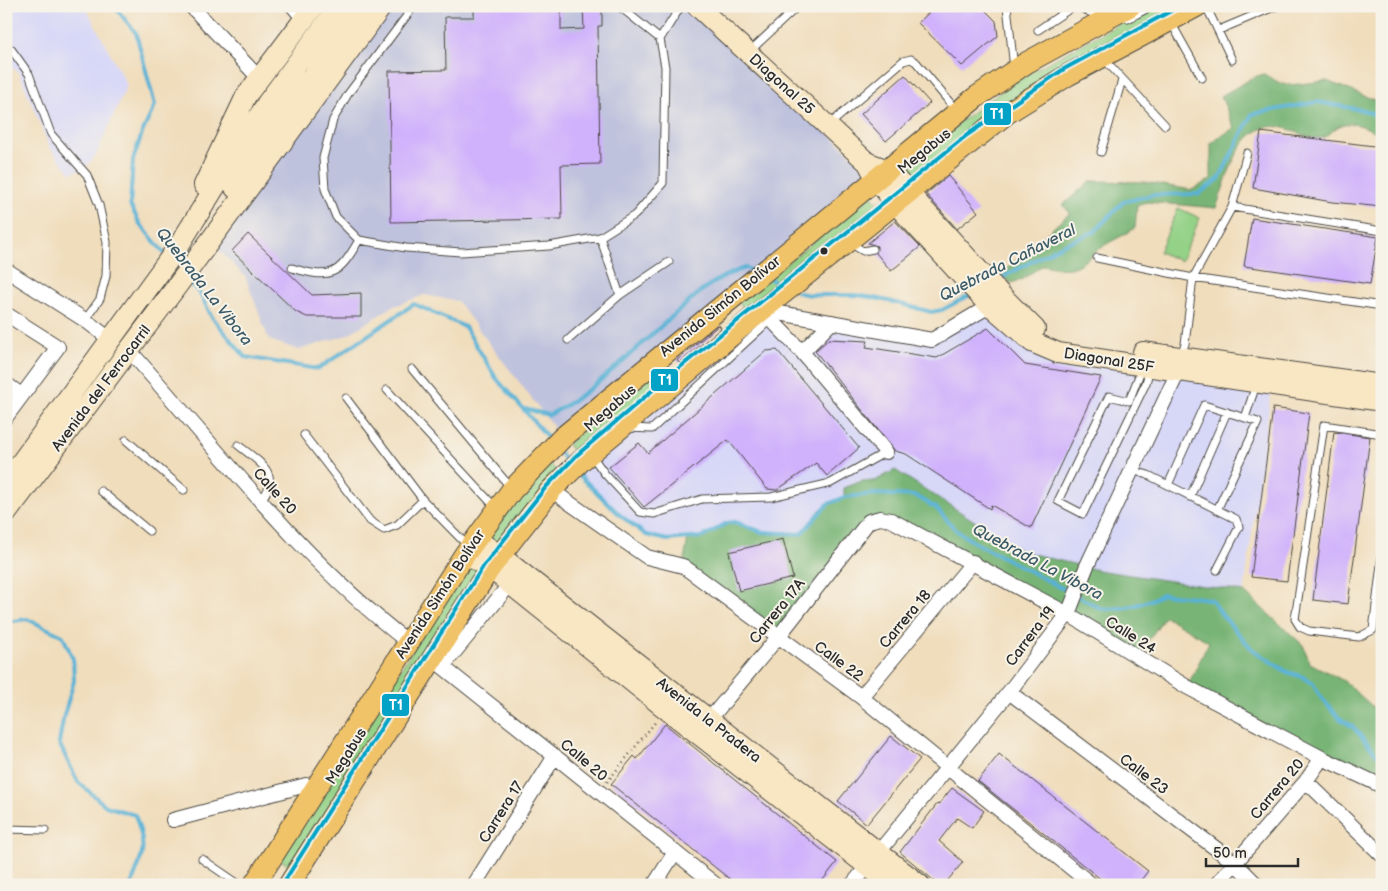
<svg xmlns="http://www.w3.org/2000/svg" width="1388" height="891" font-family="'Balsamiq Sans',sans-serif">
<rect width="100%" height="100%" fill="#f7f3e8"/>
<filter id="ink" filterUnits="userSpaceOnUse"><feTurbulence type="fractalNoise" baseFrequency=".02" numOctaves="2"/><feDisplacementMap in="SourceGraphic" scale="10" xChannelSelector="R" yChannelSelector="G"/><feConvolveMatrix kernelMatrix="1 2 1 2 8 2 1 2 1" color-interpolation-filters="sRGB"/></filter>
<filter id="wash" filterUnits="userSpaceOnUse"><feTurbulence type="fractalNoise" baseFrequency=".0096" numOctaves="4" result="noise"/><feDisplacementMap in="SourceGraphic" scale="20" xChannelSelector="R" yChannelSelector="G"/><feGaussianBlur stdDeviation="1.12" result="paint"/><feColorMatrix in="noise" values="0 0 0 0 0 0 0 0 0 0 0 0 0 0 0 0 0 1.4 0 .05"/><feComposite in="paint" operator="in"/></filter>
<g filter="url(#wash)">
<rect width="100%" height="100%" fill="#f0ddbc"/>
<path fill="#d7d7f8" d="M6,6H85L127,85L96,155L86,167L71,173L50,148L19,73L6,62Z
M990,305L1032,342L1272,385L1244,592L1097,570L1021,551L895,470L875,481H862L843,490L845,497L828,504L801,534L762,532L735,522L727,523L703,537L667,540L646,535L621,516L573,469L762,310L802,352L832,322L932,340Z"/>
<path fill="#bfc2dd" d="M382,6H697L877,180L562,438L457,301L424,295L392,307L347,335L299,350L269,340L245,276L210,241Z"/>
<path fill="#94d287" stroke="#607e59" d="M1152,6H1180L917,175L909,165L957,124L1020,78Z
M871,195L879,204L747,313L739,302Z
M1178,208L1200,218L1181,261L1159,252Z
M660,367L668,377L577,455L567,444Z
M548,462L559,473L494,551L481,542Z
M471,558L484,565L292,867L280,860Z"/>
<path fill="#77b474" stroke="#517050" d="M1264,74L1280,83L1290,85L1327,81L1382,103V137C1370,128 1351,118 1336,128C1330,132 1330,136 1321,138C1308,140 1295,130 1281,127C1239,120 1228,178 1216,208L1147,202L1137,206L1135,228C1125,235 1115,239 1105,245C1093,252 1084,265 1070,268C1060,270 1052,266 1043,265L1021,280L1011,283L1002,277L1001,274L1070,213L1063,205L1090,181L1145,182L1192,190L1211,179V143L1234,128L1221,96L1254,77Z
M895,470L1021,551L1097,570L1244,592L1303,645L1310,663L1344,681L1382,715V786L1187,687L1209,642L1165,616L1137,657L880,518L778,637L683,566L688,538L703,537L727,523L735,522L762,532L801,534L821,509L844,497V488L862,481H875Z"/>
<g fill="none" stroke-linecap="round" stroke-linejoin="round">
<path stroke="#58b2d6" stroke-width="4" d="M114,6L136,33L155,105L142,133L133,160L130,205L140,224L166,255
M768,278L782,285
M188,281L200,294L212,317L245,357L318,369L414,304L465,327L496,378L550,440
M996,281L1062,245L1094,232L1123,202L1152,195L1198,194L1219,179L1252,114L1317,102L1363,110L1382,117
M797,292C811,298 844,293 862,296C886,299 908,306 931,312L942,310L970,295
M525,409L549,415C596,391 634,349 674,315C697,294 716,276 746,268L755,272
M558,451L568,463
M578,474L621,516L646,535L667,540L703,537L727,523L735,522L762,532L801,534L828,504L845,497L874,494L916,496L936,508L957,531L972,541L1102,609C1123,609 1143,606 1162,594C1179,596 1195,596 1212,600L1222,615L1253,650L1287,672L1303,677L1313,684L1320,696L1338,717L1353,727L1382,760
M6,622L27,619L63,636L73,659L74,681L64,715L59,743L78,782L106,806L135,815C147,847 144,853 131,885"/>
</g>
<g id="blocks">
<path fill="#cfb1fc" d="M474,6H561V30L584,29L583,7H602V26H598L600,164L561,165L562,219L391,222L389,71L446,70L445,17H474Z
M936,6H981L996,21L998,36L962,66L918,23Z
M905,75L930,103L886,141L861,114Z
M1261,132L1382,147V207L1332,202L1253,188Z
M948,176L978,212L957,229L926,194Z
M1252,218L1378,237L1370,284L1244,266Z
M895,221L920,247L891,271L876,253L877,246L868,243Z
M248,234L312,295L361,293V317H307L296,312L232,251Z
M719,325L721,328L679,363L677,360Z
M988,328L1025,365L1101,377L1031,528L991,505L990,509L906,454L895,451L815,351L829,339L868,341L866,347L937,358Z
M777,350L859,448L827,476L816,463L777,490L767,489L728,440L644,507L609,467L639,443L648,453L766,351Z
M1273,408L1309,413L1287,581L1251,577Z
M1334,432L1370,437L1348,604L1313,600Z
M783,539L793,578L739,591L729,552Z
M665,724L837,862L819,885H737L611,784L634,756L637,759Z
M891,736L920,759L867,824L838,801Z
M999,754L1148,871L1137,885H1108L978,781Z
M952,788L984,811L972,828L957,818L939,841L963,862L944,885H939L900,852L937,804L938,805Z"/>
</g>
</g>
<g filter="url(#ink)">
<use href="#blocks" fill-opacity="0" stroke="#494641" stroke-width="1"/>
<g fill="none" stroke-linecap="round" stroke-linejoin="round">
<defs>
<path id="lane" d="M414,6L348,94L333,120L323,158L325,189L336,217L359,240L406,248L461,252L549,246L600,237L635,215L663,183L665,67L660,39L619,6
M1007,6L1014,68
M1076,6L1101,17
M1206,6L1232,60
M1128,19L1152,6
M1173,26L1202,78
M1038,30L1074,6
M1219,30L1276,6
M660,39L681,6
M11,49L29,74L51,134L87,175L99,205L107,242L106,276L100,299L85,320
M749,52L798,6
M1104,59L1165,125
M829,125L903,61L911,59L916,62L957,111
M1101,152L1122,80
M1232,207L1382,231
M600,237L620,295
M850,243L863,251L873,249
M1097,258L1193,278L1382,306
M292,268C331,280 339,275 359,240
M568,340L620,295L669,262
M1180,357L1185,344L1193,278L1232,207L1247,153
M1142,368L1129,401L1109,396L1058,501L1083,514L1146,383L1150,368
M412,369L511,488
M387,390L495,507
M346,398L423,500L464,542V548
M1245,418L1256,385
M628,428L652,429L770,320
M1382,434L1324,425L1295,619L1300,627L1309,631L1359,637L1373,630L1382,556
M304,435L370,521L384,530L397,525L423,500
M126,440L184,490
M238,445C259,462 283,474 261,500
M592,456L605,474L640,512L654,514L702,499L771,497L831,483L886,452
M1132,470L1148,475L1236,519L1239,527L1217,570
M1168,485L1204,405L1258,422L1217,510
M101,491L149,531
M1190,497L1227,412
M6,829L45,830
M202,859L240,885"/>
<path id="street" d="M191,6L259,78
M293,6L304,19
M6,270L85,320L111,340
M762,310L932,340L996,302
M762,310L802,352L886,452
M6,314L58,347L6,417
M129,350C217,449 304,562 408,642
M802,352L832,322
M6,384L21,395
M551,490L647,557L683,566L861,697L1092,885
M433,659L716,885
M443,666L510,584
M1009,692L1235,863L1257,885
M861,697L973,562
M709,720L778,637L869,521L880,518L891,520L1068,614L1187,687L1322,758L1382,786
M1306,781L1382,855
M173,820L306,785L314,791
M474,885L555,756
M654,885L675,852
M852,885L1009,692L1068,614L1086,568L1178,372
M1216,885L1306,781L1322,758"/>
<path id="secondary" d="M697,6L868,163L877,180L895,203L983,299L1032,342L1058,353L1382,401
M872,164L888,170L1003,297L1035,329
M204,185L246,96L314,6
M235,188L280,116L313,75L360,6
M1143,352L1382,385
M6,483L178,247L267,103L339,6
M6,514L177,286L382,6
M476,539L499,555L920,885
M465,554L490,568L510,584L666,709L892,885"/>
<path id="primary" d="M254,885L465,554L512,490L562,438L975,98L1026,63L1130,6
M289,885L490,568L551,490L582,460L751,319L1007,113L1068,75L1197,6"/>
</defs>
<use href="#lane" stroke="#494641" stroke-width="9"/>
<use href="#street" stroke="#494641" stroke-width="16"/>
<use href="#secondary" stroke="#494641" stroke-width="22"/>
<use href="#primary" stroke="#494641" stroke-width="23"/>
<path stroke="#494641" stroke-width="2.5" stroke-dasharray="1 4" stroke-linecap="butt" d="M607,782L657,720"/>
<use href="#lane" stroke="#fff" stroke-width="7"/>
<use href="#street" stroke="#fff" stroke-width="14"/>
<use href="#secondary" stroke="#f9e7c3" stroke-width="20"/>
<use href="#primary" stroke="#f0c369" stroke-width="21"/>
<defs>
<path id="bus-1" d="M282,885L484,565L546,487L577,455L668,377L967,135L1064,69L1180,6"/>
</defs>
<use href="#bus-1" stroke="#f7f3e8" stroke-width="8"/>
<use href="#bus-1" stroke="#02a3c6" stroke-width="4"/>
</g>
</g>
<circle fill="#2b2b2b" stroke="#f7f3e8" stroke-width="2" cx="824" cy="251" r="4.5"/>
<g text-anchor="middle" stroke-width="4" stroke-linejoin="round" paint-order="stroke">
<g font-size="15" fill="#2b2b2b" stroke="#f7f3e8">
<text transform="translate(782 84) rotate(42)" y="5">Diagonal 25</text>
<text transform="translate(924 151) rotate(-39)" y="5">Megabus</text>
<text transform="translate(720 306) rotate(-39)" y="5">Avenida Simón Bolívar</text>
<text transform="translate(1109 360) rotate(9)" y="5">Diagonal 25F</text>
<text transform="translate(101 388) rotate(-53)" y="5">Avenida del Ferrocarril</text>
<text transform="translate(610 408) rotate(-41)" y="5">Megabus</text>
<text transform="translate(275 491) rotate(48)" y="5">Calle 20</text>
<text transform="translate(440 594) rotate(-57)" y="5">Avenida Simón Bolívar</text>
<text transform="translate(777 611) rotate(-51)" y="5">Carrera 17A</text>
<text transform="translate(905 619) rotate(-50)" y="5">Carrera 18</text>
<text transform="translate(1131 635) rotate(32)" y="5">Calle 24</text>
<text transform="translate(1030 636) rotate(-53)" y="5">Carrera 19</text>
<text transform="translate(839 661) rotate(36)" y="5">Calle 22</text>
<text transform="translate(709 720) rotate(38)" y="5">Avenida la Pradera</text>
<text transform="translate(346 756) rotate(-58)" y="5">Megabus</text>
<text transform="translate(584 760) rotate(40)" y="5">Calle 20</text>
<text transform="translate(1144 774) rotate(37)" y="5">Calle 23</text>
<text transform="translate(1277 789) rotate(-50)" y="5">Carrera 20</text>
<text transform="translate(501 812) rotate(-58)" y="5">Carrera 17</text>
</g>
<g font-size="16" font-style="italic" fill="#3b5a67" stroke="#f7f3e8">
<text transform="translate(1007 262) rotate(-27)" y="6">Quebrada Cañaveral</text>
<text transform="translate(205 286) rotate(52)" y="6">Quebrada La Vibora</text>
<text transform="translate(1038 561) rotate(28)" y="6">Quebrada La Vibora</text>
</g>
</g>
<g stroke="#f7f3e8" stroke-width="2">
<rect x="983" y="102" width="29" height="24" rx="5" fill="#02a3c6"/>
<rect x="650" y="368" width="29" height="24" rx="5" fill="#02a3c6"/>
<rect x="381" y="693" width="29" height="24" rx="5" fill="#02a3c6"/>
</g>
<g font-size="14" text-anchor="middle" font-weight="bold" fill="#fff">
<text x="997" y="119">T1</text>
<text x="665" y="385">T1</text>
<text x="396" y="710">T1</text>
</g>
<rect width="1388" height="891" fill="none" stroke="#f7f3e8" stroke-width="25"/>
<path d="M1206 858v8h92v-8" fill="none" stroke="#2b2b2b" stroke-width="2.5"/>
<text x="1213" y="858" font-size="15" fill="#2b2b2b" stroke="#f7f3e8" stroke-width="4" paint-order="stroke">50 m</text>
</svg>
